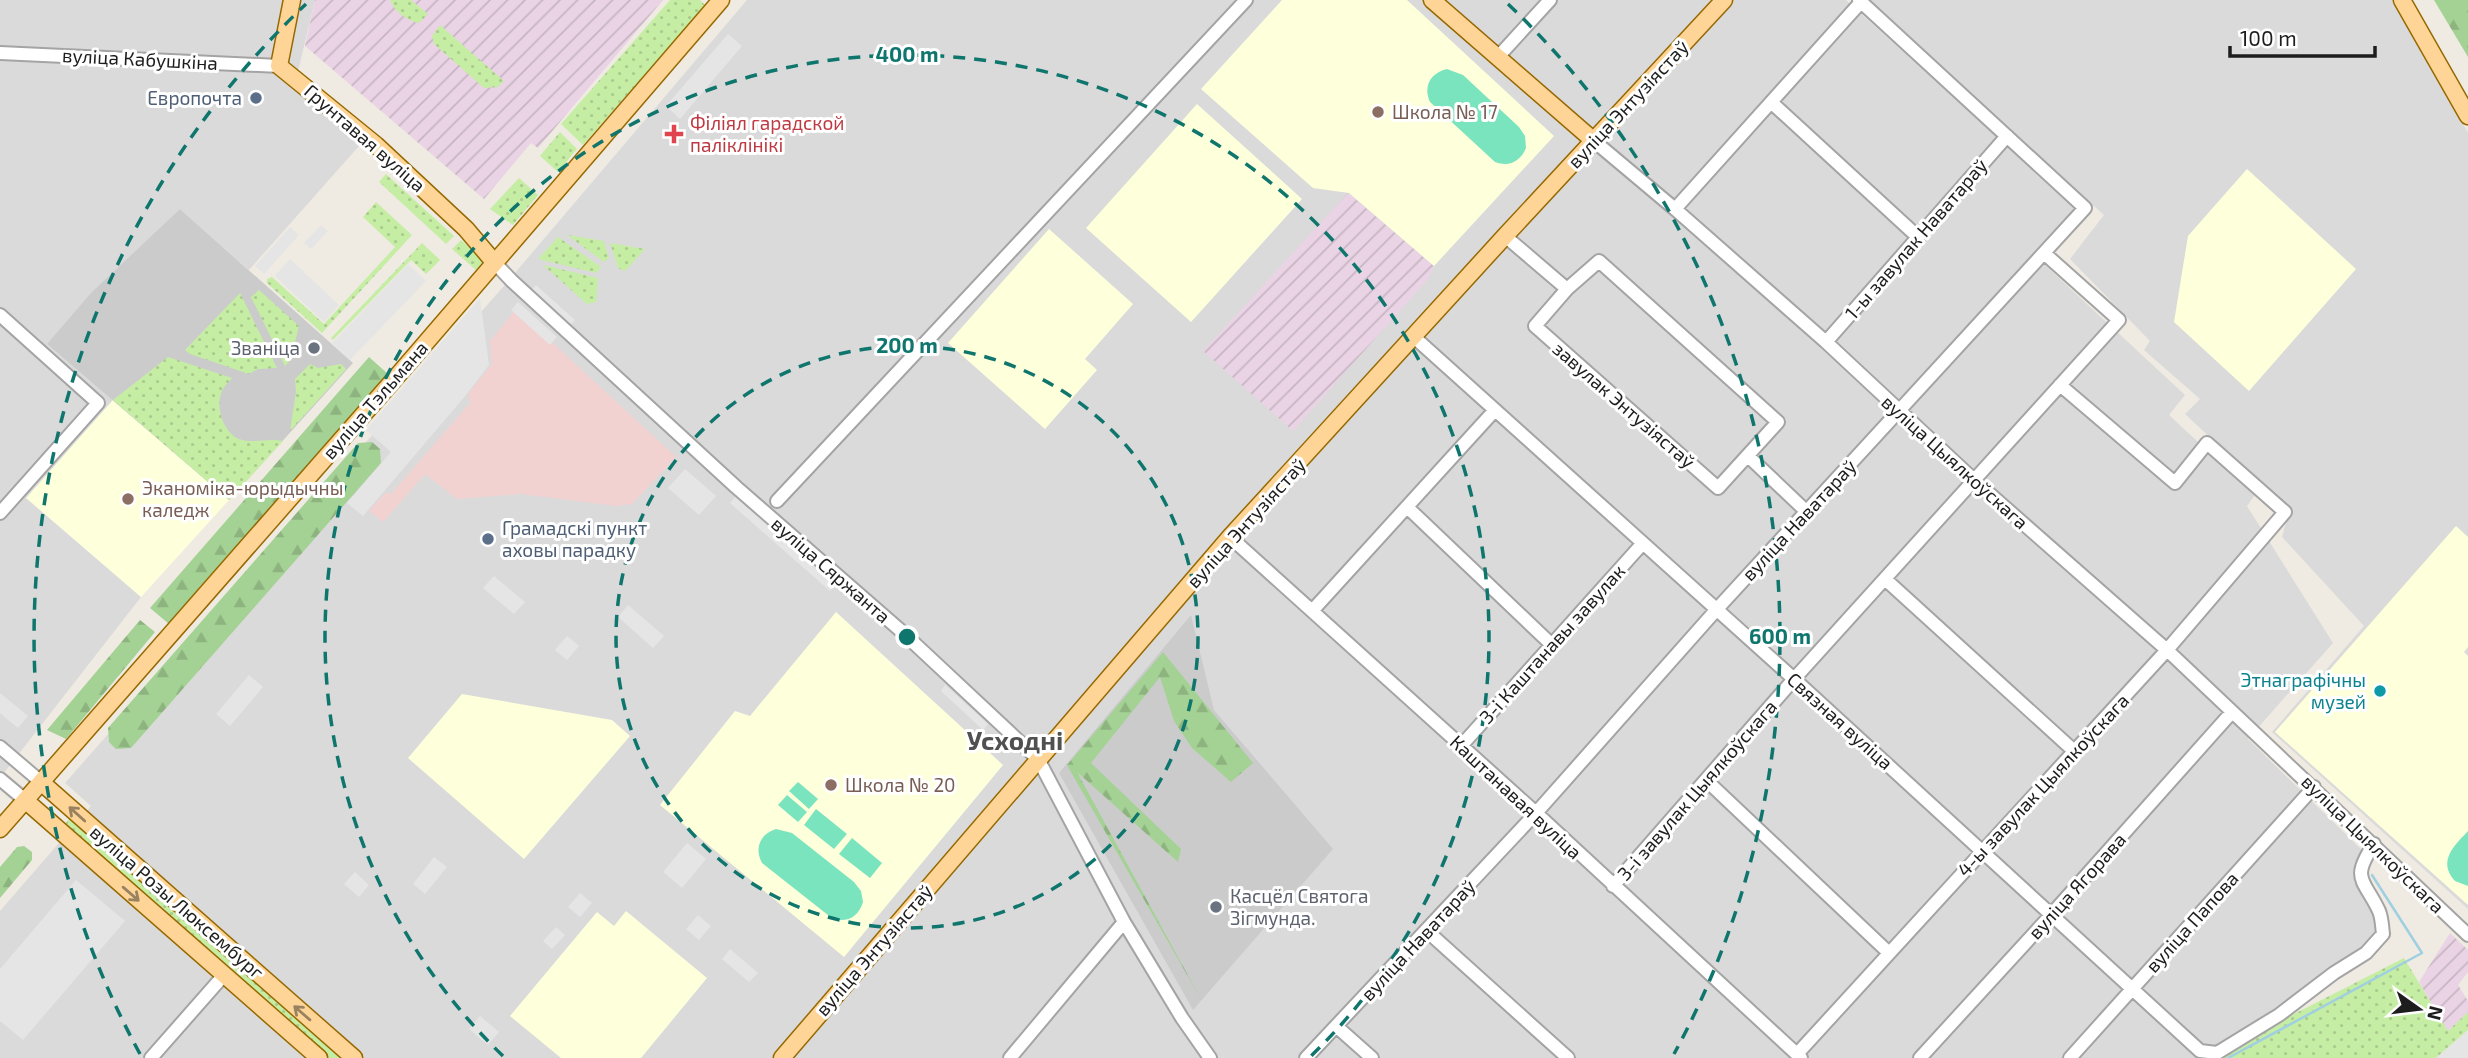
<svg xmlns="http://www.w3.org/2000/svg" width="2468" height="1058" font-family="'Exo 2',sans-serif">
<defs>
<pattern id="industrial-furrows" width="10" height="10" patternUnits="userSpaceOnUse" patternTransform="scale(1.75)"><rect width="10" height="10" fill="#e9d3e4"/><path d="M-1 1l2-2M0 10L10 0M9 11l2-2" fill="none" stroke="#c7b5c3"/></pattern>
<pattern id="grass-dots" width="8" height="8" patternUnits="userSpaceOnUse" patternTransform="scale(1.75)"><rect width="8" height="8" fill="#c6eda4"/><path d="M2 2h.1M6 6h.1" fill="none" stroke="#aacb8d" stroke-width="1.8" stroke-linecap="round"/></pattern>
<pattern id="forest-firs" width="22" height="20" patternUnits="userSpaceOnUse" patternTransform="scale(1.75)"><rect width="22" height="20" fill="#a4d194"/><path d="M5 1l3.5 6h-7zM16 11l3.5 6h-7z" fill="#8db37f"/></pattern>
</defs>
<rect width="100%" height="100%" fill="#efebe2"/>
<path fill="#dbdada" d="M0,0H315L295,84L359,146L249,270L180,209L47,344L113,400L27,498L141,597L0,778Z
M747,0H1846L2075,208L2033,254L2185,395L2169,415L2255,495L2247,506L2333,643L2248,739L2362,850L2357,860L2354,874L2376,916V929L2373,936L2363,949L2277,1015L2201,1058H0V911L91,806L65,783L503,287Z
M1863,0H2393L2468,133V909L2272,732L2364,626L2282,537L2289,511L2185,414L2200,399L2144,350L2150,341L2070,259L2104,215Z"/>
<path fill="#f1d2d0" d="M516,309L676,457L632,504L617,506L521,494L457,499L425,474L383,522L369,511L385,493L391,494L470,403L468,394L492,364L490,341Z"/>
<path fill="url(#industrial-furrows)" d="M315,0H663L538,148L531,143L484,199L305,46Z
M1348,193L1434,266L1428,279L1293,431L1203,351Z
M2450,933L2468,950V972L2458,985L2468,1001V1012L2448,1032L2419,982Z"/>
<path fill="#feffdb" d="M1282,0H1407L1554,136L1434,266L1349,193L1313,188L1201,89Z
M1197,104L1302,199L1191,322L1086,228Z
M2247,169L2356,269L2249,391L2174,322L2188,236Z
M1049,229L1133,304L1085,359L1097,370L1045,429L948,343Z
M113,400L229,500L141,597L26,498Z
M2456,526L2468,537V647L2464,652L2468,656V905L2275,732Z
M836,612L1003,765L844,957L660,805L735,711L750,716Z
M462,694L612,720L630,736L524,859L408,758Z
M626,911L707,978L641,1058H561L510,1016L597,912L614,926Z"/>
<path fill="#cbcbcb" d="M180,209L353,363L229,500L47,344L91,293Z
M1191,615L1214,710L1333,849L1193,1010L1059,773Z"/>
<path fill="url(#grass-dots)" d="M390,0H411L428,14L419,23C407,21 394,11 390,0Z
M670,0H700L705,5L583,145L561,124Z
M440,25L504,81L498,87L484,88L434,44L432,36Z
M560,132L577,149L558,172L540,156Z
M386,174L454,236L446,244L379,182Z
M519,178L538,195L513,225L490,209Z
M376,202L412,235L322,333L267,283V279L272,277L324,324L395,247L363,217Z
M567,235L604,241L609,258L604,262Z
M558,237L601,267L596,273L538,259Z
M461,240L484,260L476,270L452,249Z
M422,243L440,260L426,274L411,260L333,340L331,338Z
M610,243L645,249L625,271L618,268Z
M543,265L598,278L596,302L587,304Z
M259,290L299,326L293,350L297,353L285,366L251,297Z
M240,293L277,368L258,369L249,374L190,354L185,350Z
M168,357L232,378C229,382 224,386 222,391C215,406 223,433 239,439C253,444 268,438 283,441L229,500L113,400Z
M310,364L318,368L341,364L346,369L290,431L296,392L295,379Z
M72,816L344,1058H326L64,825Z
M2404,958L2448,1031L2468,1012V1030L2436,1058H2207Z"/>
<path fill="url(#forest-firs)" d="M2434,0H2468V57Z
M369,357L388,374L169,624L150,608Z
M372,442L380,449L381,463L131,748L116,749L109,742L108,728L358,443Z
M140,620L155,632L66,739L47,730Z
M1163,652L1253,763L1231,782L1192,748L1174,721L1160,677L1091,763L1181,849L1178,862L1077,772L1202,1001L1067,765Z
M24,846L32,852V860L0,898V867L17,847Z"/>
<path fill="#7ae4be" d="M1447,69L1463,75L1519,127L1525,136L1526,148C1520,162 1509,167 1495,162L1430,102C1423,87 1430,73 1447,69Z
M798,782L818,799L809,809L789,791Z
M787,795L807,812L798,822L778,805Z
M816,809L847,834L834,849L804,825Z
M776,829L792,833L854,882L861,891L863,902C859,916 848,923 833,919L762,863C754,848 760,834 776,829Z
M2468,831V886L2455,881C2437,861 2454,846 2468,831Z
M852,838L882,863L870,878L839,854Z"/>
<path fill="#e5e5e5" d="M728,34L742,46L680,119L666,106Z
M321,225L328,231L311,249L304,243Z
M290,227L299,235L264,274L255,266Z
M290,259L339,305L324,322L275,276Z
M408,264L426,281L350,360L332,343Z
M536,285L575,320L568,328L529,293Z
M480,298L489,365L466,395L363,516L347,503L391,452L366,430Z
M518,302L557,337L550,345L511,310Z
M685,469L716,496L699,515L668,488Z
M738,494L837,582L830,591L730,503Z
M494,576L525,602L514,614L483,588Z
M628,605L664,636L653,648L618,617Z
M567,636L579,646L567,660L555,650Z
M249,675L263,687L230,726L216,714Z
M945,685L988,724L983,730L941,691Z
M0,693L28,716L18,728L0,713Z
M687,843L706,859L682,888L663,872Z
M434,857L447,867L425,894L413,884Z
M355,872L369,885L359,897L344,884Z
M76,880L125,921L23,1040L0,1021V969Z
M580,893L592,903L580,917L568,907Z
M698,915L711,926L699,940L686,929Z
M556,927L565,935L552,949L543,941Z
M730,949L758,973L749,982L722,959Z
M480,1016L499,1032L488,1045L469,1029Z
M2468,1030V1058H2436Z"/>
<g fill="none" stroke-linecap="round" stroke-linejoin="round">
<path stroke="#9fcfe0" stroke-width="2.5" d="M2228,1058L2422,953L2372,875"/>
<defs>
<path id="minor" d="M0,53L279,66
M1497,58L1550,0
M1771,102L1918,237
M1594,141L1675,209L1826,342L1975,481L2167,650L2468,935
M1675,209L1861,2
M1505,236L1567,289
M1599,261L1778,422L1718,488L1535,326L1567,289Z
M494,262L512,281L736,487L900,630L1038,759L1124,922L1182,1018L1210,1058
M0,315L98,403L0,513
M1414,337L1794,679L2200,1051L2217,1053L2279,1015L2334,973L2366,953L2383,934C2382,927 2382,918 2379,911C2364,879 2350,880 2374,844
M1826,342L2007,136
M1748,456L1807,512
M777,501L1246,0
M1407,507L1552,645
M1230,537L1536,813L1801,1058
M1885,579L2073,750
M1312,611L1495,410
M1461,746L1643,543
M0,747L41,782
M0,779L25,800
M1706,780L1888,952
M1613,886L1794,679L2119,320L2044,253
M1427,931L1568,1058
M1336,1026L1372,1058
M1797,1054L2167,650L2285,512L2207,443L2175,483L2060,385
M151,1058L224,975
M1010,1058L1124,922
M1306,1058L1536,813L1717,609L2085,208L1859,0
M1920,1058L2051,915L2232,712
M2070,1058L2314,787"/>
<path id="major" d="M292,0L279,66L376,145L466,229L494,262
M1432,0L1594,141
M2402,0L2468,116
M41,782L354,1058
M25,800L319,1058
M0,829L398,375L721,0
M782,1058L1230,537L1505,236L1724,0"/>
</defs>
<use href="#minor" stroke="#a4a4a4" stroke-width="16"/>
<use href="#major" stroke="#966900" stroke-width="19"/>
<use href="#minor" stroke="#fff" stroke-width="12"/>
<use href="#major" stroke="#ffd597" stroke-width="16"/>
</g>
<defs><path id="oneway-shaft" d="M-6 0H5M1.5-3L5.5 0L1.5 3" fill="none" stroke-width="1.6" stroke-linecap="round" stroke-linejoin="round" transform="scale(1.75)"/></defs>
<g stroke="#998260">
<use href="#oneway-shaft" transform="translate(77 814) rotate(-138)"/>
<use href="#oneway-shaft" transform="translate(131 894) rotate(41)"/>
<use href="#oneway-shaft" transform="translate(302 1013) rotate(-139)"/>
</g>
<g fill="none" stroke="#0f766e" stroke-width="3.5" stroke-dasharray="12 9">
<circle cx="907" cy="637" r="291"/>
<path d="M503 1056A582 582 0 1 1 1311 1056"/>
<path d="M140 1054A873 873 0 0 1 306 4M1508 4A873 873 0 0 1 1674 1054"/>
</g>
<g fill="#5c6f8a" stroke="#fff" stroke-width="2.5">
<circle cx="256" cy="98" r="7"/>
<circle cx="488" cy="539" r="7"/>
</g>
<g fill="#8d6e63" stroke="#fff" stroke-width="2.5">
<circle cx="1378" cy="112" r="7"/>
<circle cx="128" cy="499" r="7"/>
<circle cx="831" cy="785" r="7"/>
</g>
<path fill="#e0444e" stroke="#fff" stroke-width="2.5" d="M670.5 123.5h7v7h7v7h-7v7h-7v-7h-7v-7h7z"/>
<g fill="#6b7280" stroke="#fff" stroke-width="2.5">
<circle cx="314" cy="348" r="7"/>
<circle cx="1216" cy="907" r="7"/>
</g>
<circle fill="#0f9aa8" stroke="#fff" stroke-width="2.5" cx="2380" cy="691" r="7"/>
<g text-anchor="middle" stroke-width="6" stroke-linejoin="round" paint-order="stroke">
<g font-size="19" fill="#1d1d1d" stroke="#fff">
<text transform="translate(140 59) rotate(3)" y="7">вуліца Кабушкіна</text>
<text transform="translate(1628 104) rotate(-47)" y="7">вуліца Энтузіястаў</text>
<text transform="translate(365 138) rotate(41)" y="7">Грунтавая вуліца</text>
<text transform="translate(1916 239) rotate(-49)" y="7">1-ы завулак Наватараў</text>
<text transform="translate(375 400) rotate(-49)" y="7">вуліца Тэльмана</text>
<text transform="translate(1624 405) rotate(41)" y="7">завулак Энтузіястаў</text>
<text transform="translate(1955 462) rotate(42)" y="7">вуліца Цыялкоўскага</text>
<text transform="translate(1799 520) rotate(-47)" y="7">вуліца Наватараў</text>
<text transform="translate(1246 523) rotate(-48)" y="7">вуліца Энтузіястаў</text>
<text transform="translate(831 570) rotate(41)" y="7">вуліца Сяржанта</text>
<text transform="translate(1552 644) rotate(-48)" y="7">3-і Каштанавы завулак</text>
<text transform="translate(1840 721) rotate(42)" y="7">Связная вуліца</text>
<text transform="translate(2043 785) rotate(-47)" y="7">4-ы завулак Цыялкоўскага</text>
<text transform="translate(1697 790) rotate(-49)" y="7">3-і завулак Цыялкоўскага</text>
<text transform="translate(1516 797) rotate(43)" y="7">Каштанавая вуліца</text>
<text transform="translate(2373 844) rotate(44)" y="7">вуліца Цыялкоўскага</text>
<text transform="translate(2077 886) rotate(-48)" y="7">вуліца Ягорава</text>
<text transform="translate(177 902) rotate(41)" y="7">вуліца Розы Люксембург</text>
<text transform="translate(2192 922) rotate(-48)" y="7">вуліца Папова</text>
<text transform="translate(1418 940) rotate(-47)" y="7">вуліца Наватараў</text>
<text transform="translate(874 950) rotate(-49)" y="7">вуліца Энтузіястаў</text>
</g>
<g font-size="19" fill="#4e5e75" stroke="#fff" text-anchor="end">
<text x="242" y="105">Европочта</text>
<text x="502" y="535" text-anchor="start">Грамадскі пункт<tspan x="502" dy="22">аховы парадку</tspan></text>
</g>
<g font-size="19" fill="#785e54" stroke="#fff" text-anchor="start">
<text x="1392" y="119">Школа № 17</text>
<text x="142" y="495">Эканоміка-юрыдычны<tspan x="142" dy="22">каледж</tspan></text>
<text x="845" y="792">Школа № 20</text>
</g>
<g font-size="19" fill="#be3a42" stroke="#fff" text-anchor="start">
<text x="690" y="130">Філіял гарадской<tspan x="690" dy="22">паліклінікі</tspan></text>
</g>
<g font-size="19" fill="#5b616d" stroke="#fff" text-anchor="end">
<text x="300" y="355">Званіца</text>
<text x="1230" y="903" text-anchor="start">Касцёл Святога<tspan x="1230" dy="22">Зігмунда.</tspan></text>
</g>
<g font-size="19" fill="#0d838f" stroke="#fff" text-anchor="end">
<text x="2366" y="687">Этнаграфічны<tspan x="2366" dy="22">музей</tspan></text>
</g>
<g font-size="26" font-weight="bold" fill="#505050" stroke="#fff">
<text x="1015" y="750">Усходні</text>
</g>
</g>
<circle cx="907" cy="637" r="10" fill="#0f766e" stroke="#fff" stroke-width="3.5"/>
<g font-size="21" text-anchor="middle" font-weight="bold" fill="#0f766e" stroke="#fff" stroke-width="6" stroke-linejoin="round" paint-order="stroke">
<text x="907" y="62">400 m</text>
<text x="907" y="353">200 m</text>
<text x="1780" y="644">600 m</text>
</g>
<g transform="translate(2419 1009) rotate(104)" stroke="#ffffff" stroke-width="5" paint-order="stroke">
<path d="M0-5L12 26L0 18L-12 26Z" fill="#1d1d1d"/>
<text y="-10" font-size="19" font-weight="bold" text-anchor="middle" fill="#1d1d1d">N</text>
</g>
<path d="M2230 46v10h145v-10" fill="none" stroke="#1d1d1d" stroke-width="3.5"/>
<text x="2240" y="46" font-size="21" fill="#1d1d1d" stroke="#ffffff" stroke-width="5" paint-order="stroke">100 m</text>
</svg>
